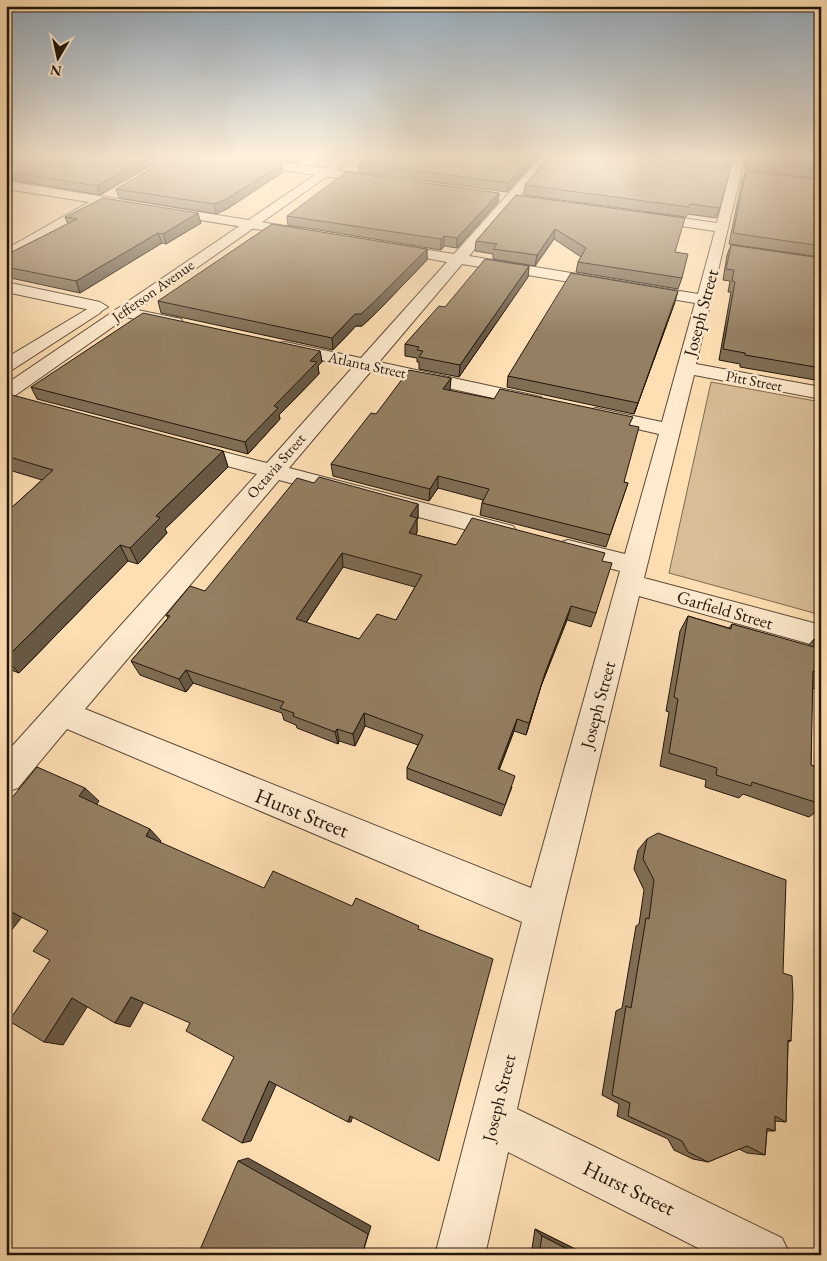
<svg xmlns="http://www.w3.org/2000/svg" width="827" height="1261" font-family="'EB Garamond',serif">
<rect width="100%" height="100%" fill="#fedfb3"/>
<filter id="stains"><feTurbulence type="fractalNoise" baseFrequency=".004" numOctaves="4"/><feColorMatrix values="0 0 0 0 .2 0 0 0 0 .09 0 0 0 0 .02 0 0 0 .5 -.17"/></filter>
<radialGradient id="worn" r=".72"><stop offset=".6" stop-color="#630" stop-opacity="0"/><stop offset="1" stop-color="#630" stop-opacity=".3"/></radialGradient>
<path fill="#d9bd96" stroke="#7e6a50" d="M711,382L821,402V615L669,573Z"/>
<g fill="none" stroke-linecap="round" stroke-linejoin="round">
<defs>
<path id="minor" d="M199,156H231L379,176L385,180L379,184L204,159Z
M542,156H553L469,256L698,294L715,231L647,221L641,217L647,213L717,223L734,156H745L696,364L821,387V399L694,375L644,578L821,625V647L639,596L562,912L517,1109L782,1238L790,1255H712L508,1152L485,1255H435L522,922L67,729L18,788L6,792V753L257,474L182,454L178,449L182,444L189,443L267,463L353,367L279,351L276,347L279,343L285,342L361,358L447,262L386,251L384,248L386,245L391,244L454,254ZM462,264L695,303L662,422L596,408L589,410L586,414L589,418L659,434L625,554L568,540L559,543L556,549L559,555L620,571L531,888L85,709L279,480L505,540L513,538L517,532L513,526L289,468L371,371L534,407L541,405L544,401L541,397L379,362Z
M6,181L304,229L311,233L304,237L103,204L6,259V249L89,202L6,189Z
M6,282L100,302L108,307L100,312L6,292Z
M123,307L181,319L183,323L181,327L175,328L117,315L115,312L117,309Z"/>
<path id="tertiary" d="M343,156H356L13,397L6,399V384Z
M94,305L102,310L100,313L12,370L6,371V358Z"/>
</defs>
<use href="#minor" stroke="#594835" stroke-width="2"/>
<use href="#tertiary" stroke="#594835" stroke-width="2"/>
<use href="#minor" fill="#feeace" fill-rule="evenodd"/>
<use href="#tertiary" fill="#feeace" fill-rule="evenodd"/>
</g>
<path fill="#7f6d54" stroke="#22160b" fill-rule="evenodd" d="M6,156H167L100,195L6,179Z
M247,156H307L297,163Z
M539,156L507,192L359,172V163Z
M549,156L720,208L716,218L687,214L686,217L524,195L525,185Z
M633,156H733L730,168Z
M747,156H821V179L744,169Z
M746,171L821,180V257L729,244L742,180Z
M283,172L227,209L216,214L119,198L116,189Z
M499,193L498,202L457,248L444,246L441,250L288,225L287,216Z
M516,195L675,252L682,278L678,289L576,272L578,262L581,257L554,239L535,266L493,259V254L475,251L476,241Z
M65,217L201,223L166,244L162,243L80,293L6,277V255L68,224Z
M731,245L821,258V381L740,367V364L719,360L731,292H728L730,281L723,280L727,255Z
M427,249V260L378,311L362,326H356L333,350L161,313L158,301Z
M529,266L528,277L459,377L419,369V362H417V358L405,356V344L445,307Z
M675,302L634,414L507,387L508,376Z
M320,351L322,362L318,366L319,374L279,415L280,419L248,454L37,399L31,387Z
M451,378L449,391L630,425L624,482L628,483L606,547L480,515L482,503L483,500L438,488L429,501L333,476L331,464L376,414Z
M6,399L223,451L228,467L165,529L167,533L138,564L128,561L19,673L11,670L6,675V510L8,511L42,480L6,469Z
M314,483L418,504V518L417,520V532L416,535L456,545L602,561L596,613L591,627L567,620L541,686L526,735L514,731L499,770L512,787L501,816L407,779V768L418,745L365,726L355,746L339,741L338,744L297,728L296,725L284,720L282,713L193,683L186,692L140,675L131,661L168,618L166,615L205,591ZM343,567L415,587L396,620L359,639L306,623Z
M688,616L729,628L732,624L808,646L814,639L821,641V690L812,688L811,765L821,769V808L809,817L743,794L739,798L705,787L706,780L660,766L669,712L666,711L680,631Z
M647,839L783,973L791,1041L788,1042L786,1122L775,1121V1131H767L765,1155L747,1153L739,1149L708,1162L693,1159L674,1150L668,1139L617,1116L619,1104L602,1095L616,1011L622,1008L636,926L639,924L644,890L634,869L638,850Z
M535,1229L587,1255H531Z"/>
<path fill="#685945" stroke="#22160b" d="M150,156H167L100,195L97,186Z
M296,156H307L297,163Z
M532,156H539L507,192L508,183Z
M282,164L283,172L227,209L216,214L214,204Z
M499,193L498,202L457,248V238Z
M198,213L201,223L166,244L163,234Z
M555,229L554,239L535,266L537,255Z
M158,233L162,243L80,293L76,281Z
M444,236V246L441,250V239Z
M427,249V260L378,311L362,326H356L333,350L332,338L355,314Z
M529,266L528,277L459,377L460,365Z
M678,291L675,302L634,414L638,403Z
M320,351L322,362L318,366L319,374L279,415L280,419L248,454L245,442L310,361Z
M451,378L450,390L442,401L443,389Z
M223,451L228,467L165,529L167,533L138,564L130,548L156,516Z
M438,476V488L429,501L430,489Z
M418,504V518L417,520V532L409,547V533L410,516Z
M120,545L128,561L19,673L6,659V658Z
M342,553L343,567L299,633L296,619Z
M571,606L567,620L541,686L526,735L545,673Z
M6,664L11,670L6,675Z
M186,670L193,683L186,692L179,679Z
M364,713L365,726L355,746L353,734Z
M517,719L514,731L495,781L498,769Z
M337,729L339,741L338,744L335,732Z
M85,788L99,801L93,809L79,796Z
M150,829L161,841L157,847L146,836Z
M6,909L22,917L7,936H6Z
M131,997L144,1002L130,1027L115,1023Z
M72,998L89,1004L63,1045L44,1042Z
M269,1081L277,1083L251,1141L242,1143Z
M350,1116H353L351,1122H348Z
M248,1158L371,1226L362,1255L238,1161Z
M535,1229L587,1255H579L542,1236Z"/>
<path fill="#947f62" stroke="#22160b" fill-rule="evenodd" d="M6,156H150L97,186L6,171Z
M172,156H230L282,164L225,200L214,204L116,189Z
M368,156H532L508,183L359,163Z
M549,156H620L730,170L720,208L690,204L689,207L525,185Z
M709,156H733L732,159Z
M748,156H821V169L747,160Z
M746,171L821,180V246L733,233Z
M346,172L499,193L457,238L444,236L441,239L287,216Z
M516,195L685,218L675,252L688,254L682,278L578,262L586,248L555,229L537,255L493,249L497,244L476,241Z
M103,198L198,213L163,234L158,233L76,281L6,267V255L77,219L65,217Z
M272,224L427,249L377,299L361,314H355L332,338L158,301Z
M731,245L821,258V368L745,355V353L723,349L735,282L732,281L734,270L726,269Z
M485,259L529,266L460,365L419,357L423,351L417,350L419,347L405,344L439,306L445,307Z
M571,273L678,291L638,403L508,376Z
M143,313L320,351L310,361L317,362L274,406L278,408L245,442L31,387Z
M409,370L451,378L443,389L494,399L500,389L633,417L629,425L639,427L624,482L628,483L610,535L482,503L489,489L438,476L430,489L331,464L371,413L376,414Z
M12,395L223,451L156,516L160,518L130,548L120,545L6,658V510L8,511L53,470L6,456V399Z
M319,477L418,504L410,516L417,518L409,533L456,545L472,518L605,553L602,561L612,563L596,613L571,606L545,673L529,723L517,719L498,769L515,776L505,805L407,768L423,735L364,713L353,734L337,729L335,732L293,716L294,713L280,708L284,702L186,670L179,679L131,661L170,616L166,615L190,586L205,591L297,478L314,483ZM342,553L422,575L396,620L377,614L359,639L296,619Z
M688,616L731,629L732,624L814,647V639L821,641V673L813,671L811,765L821,769V804L752,782L751,786L716,775L717,768L669,753L678,699L674,697Z
M37,767L85,788L79,796L150,829L146,836L264,888L273,871L352,906L356,898L419,926L418,929L493,959L439,1161L350,1116L348,1122L269,1081L242,1143L202,1120L234,1057L186,1031L190,1023L131,997L115,1023L72,998L44,1042L9,1021L50,960L33,951L48,931L6,909V805Z
M658,833L786,880L783,973L792,976L793,997L791,1041L788,1040L786,1122L775,1116V1131L767,1128L765,1155L747,1146L708,1162L688,1152L682,1141L628,1116L630,1103L612,1095L626,1006L631,1008L646,918L649,919L654,880L643,859L647,839Z
M238,1161L368,1234L362,1255H203L199,1252Z
M542,1236L579,1255H539Z"/>
<linearGradient id="sky" x2="0" y2="1"><stop stop-color="#93aabc"/><stop offset="0.47" stop-color="#fff1dd"/><stop offset="1" stop-color="#fff1dd" stop-opacity="0"/></linearGradient>
<rect width="827" height="333" fill="url(#sky)"/>
<g text-anchor="middle" stroke-width="5" stroke-linejoin="round" paint-order="stroke">
<g font-size="15" fill="#22160b" stroke="#feeace">
<text transform="translate(153 291) rotate(-35)" y="5">Jefferson Avenue</text>
<text transform="translate(367 365) rotate(12)" y="5">Atlanta Street</text>
<text transform="translate(754 381) rotate(11)" y="5">Pitt Street</text>
<text transform="translate(276 466) rotate(-49)" y="5">Octavia Street</text>
</g>
<g font-size="18" fill="#22160b" stroke="#feeace">
<text transform="translate(701 313) rotate(-75)" y="6">Joseph Street</text>
<text transform="translate(725 610) rotate(16)" y="6">Garfield Street</text>
<text transform="translate(598 705) rotate(-75)" y="6">Joseph Street</text>
<text transform="translate(499 1098) rotate(-76)" y="6">Joseph Street</text>
</g>
<g font-size="21" fill="#22160b" stroke="#feeace">
<text transform="translate(302 813) rotate(22)" y="7">Hurst Street</text>
<text transform="translate(629 1188) rotate(26)" y="7">Hurst Street</text>
</g>
</g>
<rect width="827" height="1261" fill="none" stroke="#fedfb3" stroke-width="25"/>
<rect x="8" y="8" width="812" height="1246" fill="none" stroke="#22160b" stroke-width="2.5"/>
<rect x="12" y="12" width="802" height="1236" fill="none" stroke="#22160b"/>
<g transform="translate(58 58) rotate(189)" stroke="#feeace" stroke-width="4" paint-order="stroke">
<path d="M0-4L9 19L0 12L-9 19Z" fill="#22160b"/>
<text y="-8" font-size="14" font-weight="bold" text-anchor="middle" fill="#22160b">N</text>
</g>
<rect width="100%" height="100%" filter="url(#stains)"/>
<rect width="100%" height="100%" fill="url(#worn)"/>
</svg>
